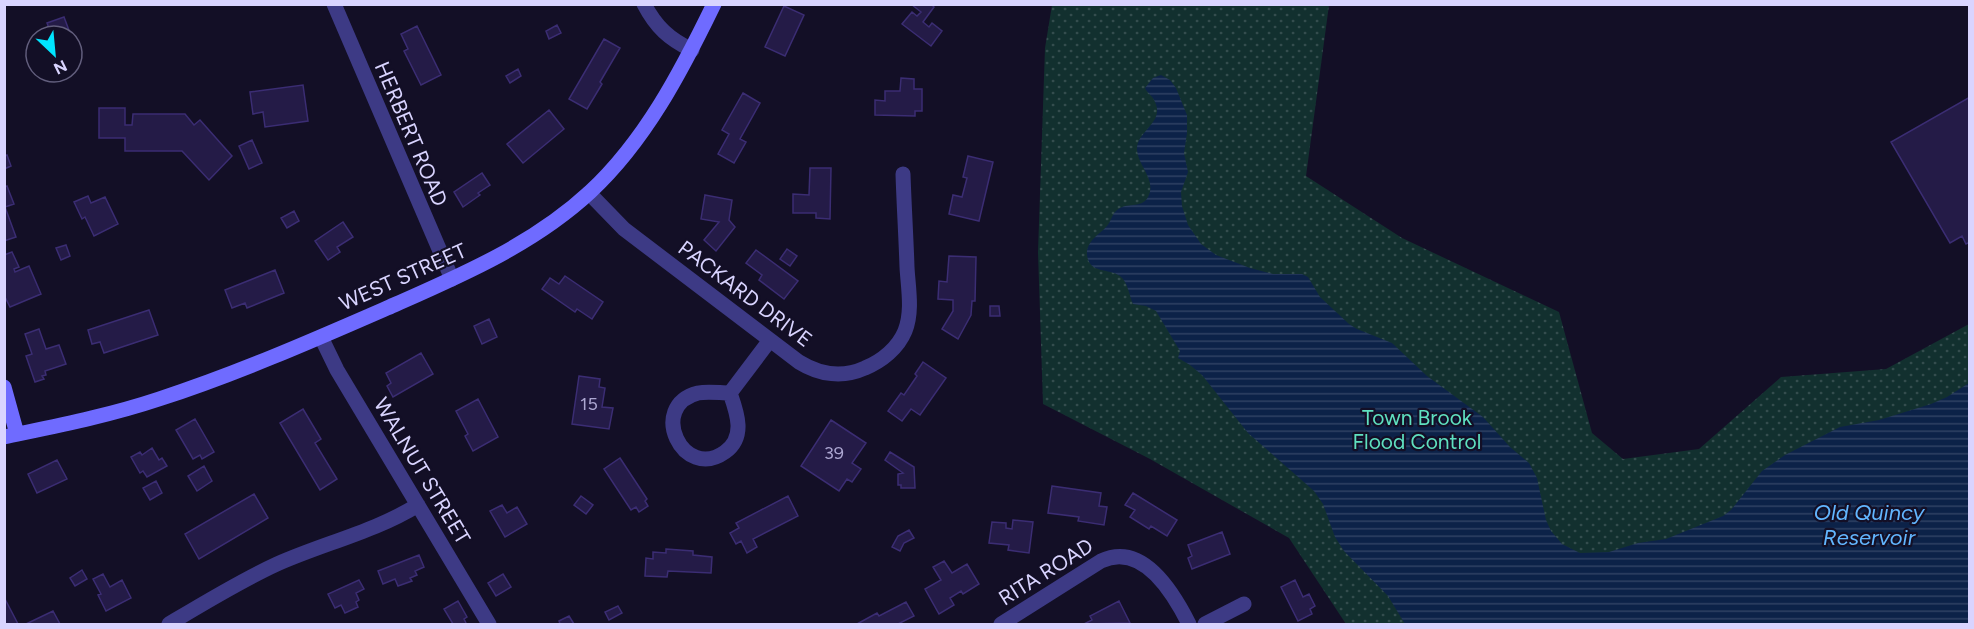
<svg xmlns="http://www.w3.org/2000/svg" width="1974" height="629" font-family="Figtree,sans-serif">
<defs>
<pattern id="park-dots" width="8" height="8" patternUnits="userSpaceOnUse" patternTransform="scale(1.5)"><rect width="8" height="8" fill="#12302f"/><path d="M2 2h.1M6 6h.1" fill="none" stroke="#344d4e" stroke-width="1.8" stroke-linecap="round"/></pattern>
<pattern id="water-rules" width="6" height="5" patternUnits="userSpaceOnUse" patternTransform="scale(1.5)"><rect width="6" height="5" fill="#0c2248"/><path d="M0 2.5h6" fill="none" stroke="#2f4163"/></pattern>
</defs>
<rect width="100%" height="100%" fill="#130f26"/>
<path fill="url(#park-dots)" d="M1052,5H1329L1306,176L1402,238L1559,312L1592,433L1623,459L1699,449L1781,377L1886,369L1969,324V624H1346L1289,538L1150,459L1043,404L1038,252L1045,48Z"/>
<path fill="url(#water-rules)" d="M1161,75L1170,80L1176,88L1187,115V133L1184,153L1188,172L1181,192L1182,206L1188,225L1201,244L1216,255L1250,268L1273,274H1302L1308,277L1320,297L1349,324L1357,329L1392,343L1427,376L1483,417L1510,447L1529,463L1537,478L1546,520L1551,531L1562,544L1580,553L1609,552L1638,543L1666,539L1723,516L1731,510L1762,471L1785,455L1840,427L1879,420L1931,404L1947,397L1969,383V624H1405L1388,596L1344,551L1335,537L1323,504L1314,491L1248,433L1202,375L1190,365L1178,358L1180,351L1156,311L1146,306L1133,304C1129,295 1128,282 1120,276C1109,268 1089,274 1087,255C1086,241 1099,235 1107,226C1112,220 1112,212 1120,208C1129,203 1142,208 1148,197C1157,180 1138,166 1137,150C1136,131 1165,123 1155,102C1153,96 1147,93 1145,88L1153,78Z"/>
<path fill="#241b47" stroke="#3b2d73" stroke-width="1.5" d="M911,4H931L934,7L923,22L929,27L932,23L942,31L931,46L902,24L912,12L917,16L921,12Z
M784,6L804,15L785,56L765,47Z
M64,17L70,33L62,36H52L47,23Z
M557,25L561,33L549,39L546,31Z
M417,26L441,75L421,85L404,51L408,49L401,34Z
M604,39L620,48L600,82L602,84L587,109L569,99Z
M518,69L521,76L510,83L506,76Z
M901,78L914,79V89H922V111H915V116L875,115V100L885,101V91H900Z
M303,85L308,121L265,127L263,112L253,114L250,92Z
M743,93L760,103L740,139L746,142L734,163L718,154L729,134L722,130Z
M1970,97V242L1966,244L1962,236L1950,243L1891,142Z
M99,108H125V125H132L133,114H185L194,125L200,120L232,156L209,180L182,151H125V138H99Z
M549,110L564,129L523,163L507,144Z
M252,140L262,163L249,169L239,146Z
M7,155L11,166L4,169V156Z
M968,156L993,162L979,221L949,214L953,195L962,197L967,178L963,177Z
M810,168H831L830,219L816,218V213H793V194L809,195Z
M482,173L490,185L478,193L480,195L463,207L454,192Z
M7,186L14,204L5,207L16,237L4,241V187Z
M705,195L732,200L729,220L735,227L716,251L704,240L719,222L701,219Z
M88,196L91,203L105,197L118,224L94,236L85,217L82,219L74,202Z
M294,211L299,221L287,228L281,218Z
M343,222L353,237L337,247L340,252L328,260L315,241Z
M66,245L70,256L61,260L56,248Z
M787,249L797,256L790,266L780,259Z
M756,250L798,281L784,299L759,280L762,275L746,263Z
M12,252L19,267L14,269L15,272L29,266L41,294L10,307L4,295V255Z
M949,256L976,257L975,301H972L971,315L958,339L942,329L953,311V300L938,299L939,281L947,282Z
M275,270L284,293L247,308L245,303L232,308L225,290Z
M565,276L603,302L592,319L577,309L575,312L542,289L550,278L559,284Z
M990,306H999L1000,316H990Z
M149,310L158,335L104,353L100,342L92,344L88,330Z
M489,319L497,337L482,344L474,326Z
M39,329L46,349L59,345L66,364L45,371L46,375L42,376L44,379L35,382L26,356L32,354L25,334Z
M421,353L433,374L393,397L387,386L391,383L386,373Z
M923,362L946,378L920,415L911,409L902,421L888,411L901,393L904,395L917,376L915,374Z
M579,376L600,379L599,387L605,388L602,407L613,408L609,429L572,424Z
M478,399L498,437L473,451L465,436L468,434L456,411Z
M303,409L321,439L315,443L337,479L320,490L280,423Z
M195,419L214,452L202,459L200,455L193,459L176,430Z
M831,420L866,443L852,463L861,469L852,482L847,479L839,491L801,466Z
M152,448L159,460L162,458L167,466L147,477L143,471L140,473L131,457L140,452L142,455Z
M890,452L914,467L915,488H901V485H898V474L903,473L885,460Z
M620,458L647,499L645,501L648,506L639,512L636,507L631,510L604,469Z
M57,460L67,479L37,493L28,474Z
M204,466L212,481L197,491L188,476Z
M156,481L162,493L150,500L143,488Z
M1052,486L1101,493L1099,506L1107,507L1104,525L1078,521L1079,517L1048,513Z
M1133,493L1177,520L1167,536L1151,526L1149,529L1130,517L1135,510L1125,505Z
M254,494L268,518L199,559L185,534Z
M581,496L593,505L586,514L574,505Z
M788,496L798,516L753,539L757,547L747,553L741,541L736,544L730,533L739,528L736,523Z
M502,505L507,513L517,507L527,524L505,537L490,511Z
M1013,520L1033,522L1029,553L1008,550L1009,545L989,543L992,522L1006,523V528L1012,529Z
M909,530L914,538L904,543L900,551L892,547L898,536Z
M1222,532L1230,554L1192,569L1188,558L1192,556L1188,545Z
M666,549L693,551V555L712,557L711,573L668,571L667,577L645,576L646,558L653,559V552L666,553Z
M419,555L424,567L415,571L417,575L410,578L412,581L398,586L395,579L383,584L378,571Z
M944,561L952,573L967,564L979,584L963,594L961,591L950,598L954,605L939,614L925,589L941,580L933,567Z
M82,570L87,579L75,586L70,578Z
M103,574L110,587L122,580L131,598L106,611L98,595L101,594L93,579Z
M503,574L511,587L496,596L488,583Z
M359,580L364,589L356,593L359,600L356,602L358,607L345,613L341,605L335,608L328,594Z
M1295,580L1303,597L1309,594L1315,606L1310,609L1312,614L1298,621L1281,587Z
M5,599L18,624H4Z
M458,601L467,617L464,619L466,623L463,624H453L444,609Z
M1119,601L1130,623L1084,624L1092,620L1090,616Z
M906,602L914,616L898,624H857L877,613L879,616Z
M618,606L622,613L609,620L605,612Z
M53,611L60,624H26Z
M569,616L574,624H560L559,621Z"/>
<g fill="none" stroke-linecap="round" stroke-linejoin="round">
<path stroke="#3d3a85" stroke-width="15" d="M334,4L452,279
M644,4C656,27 669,39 692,50
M589,193L624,229L799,362C820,375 843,378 865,368C882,361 898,348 905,331C913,311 908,287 907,267C906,236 904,205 903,174
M321,337L337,370L489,624
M730,393C737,413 746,437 725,452C683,482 647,406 698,393C708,391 720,393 730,393L770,340
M169,624C204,603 240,581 277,564C324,543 374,532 418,505
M1001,624L1101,561C1143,541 1174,594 1189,624
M1205,624L1244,604"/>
<path stroke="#6f6bff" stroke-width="15" d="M4,387L17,434
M4,437C56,426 108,416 159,399C239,373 316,339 394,305C462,275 534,244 590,192C645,141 681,72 714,4"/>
</g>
<g text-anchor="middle" stroke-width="4.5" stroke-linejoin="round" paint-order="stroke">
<g font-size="18" fill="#aca6d1">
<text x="589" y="410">15</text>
<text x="834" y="459">39</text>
</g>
<g font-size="21" fill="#d9d4ff" stroke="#130f26">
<text transform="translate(411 134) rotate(67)" y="7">HERBERT ROAD</text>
<text transform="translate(403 277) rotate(-24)" y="7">WEST STREET</text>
<text transform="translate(745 294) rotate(37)" y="7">PACKARD DRIVE</text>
<text transform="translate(422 471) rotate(59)" y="7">WALNUT STREET</text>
<text transform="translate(1046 572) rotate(-32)" y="7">RITA ROAD</text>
</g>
<g font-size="21" fill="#5fe0c0" stroke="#130f26">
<text x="1417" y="425">Town Brook<tspan x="1417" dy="24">Flood Control</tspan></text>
</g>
<g font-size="22" font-style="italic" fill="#62b6ff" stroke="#130f26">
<text x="1869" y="520">Old Quincy<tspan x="1869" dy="25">Reservoir</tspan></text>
</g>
</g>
<rect width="1974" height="629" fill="none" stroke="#d9d4ff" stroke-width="12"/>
<g transform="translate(54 54) rotate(154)"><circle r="28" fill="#130f26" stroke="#625e7d" stroke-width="1.5"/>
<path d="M0-4.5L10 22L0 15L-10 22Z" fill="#00e5ff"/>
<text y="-9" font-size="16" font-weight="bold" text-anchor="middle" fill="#d9d4ff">N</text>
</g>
</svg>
